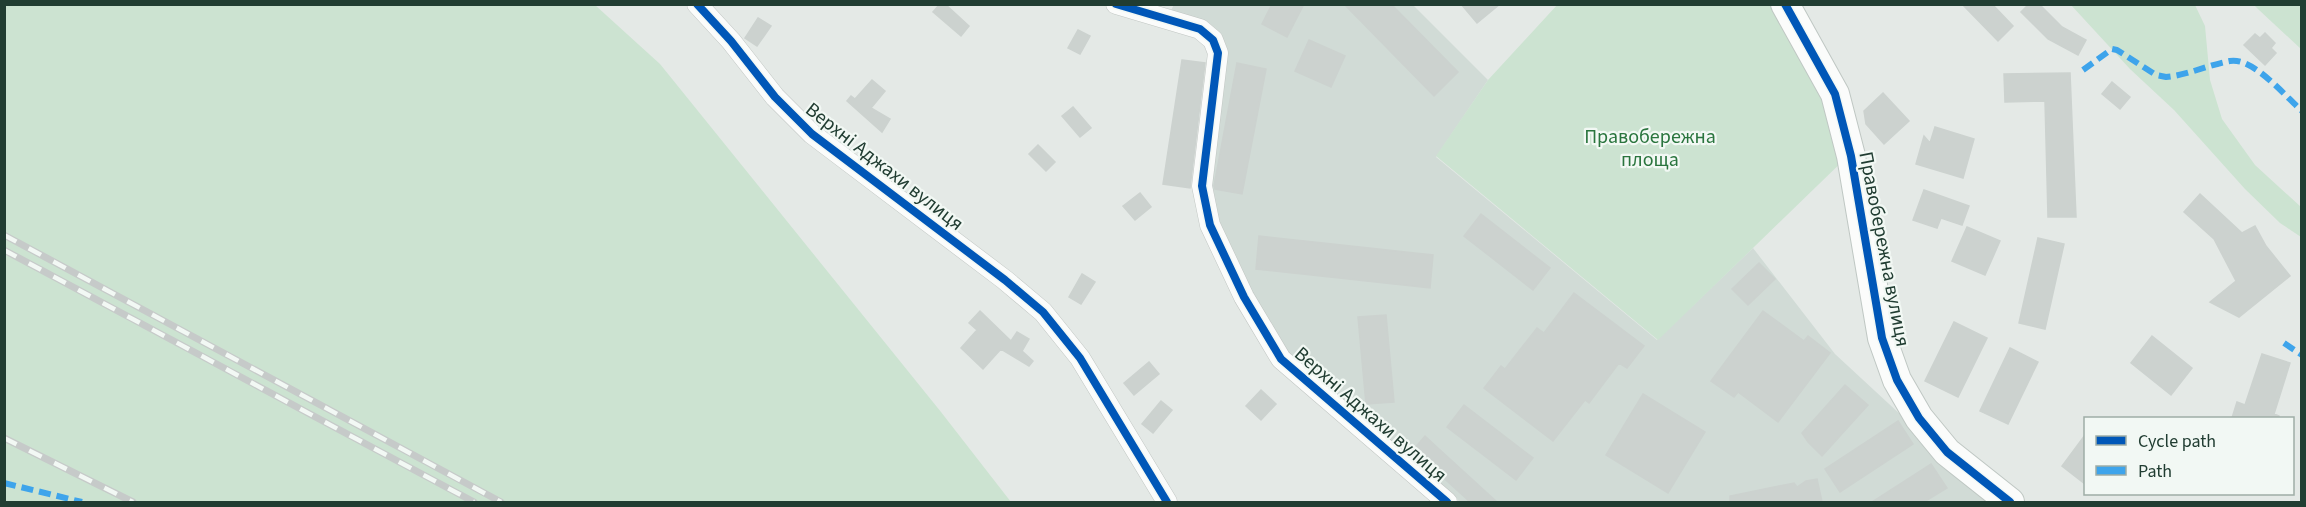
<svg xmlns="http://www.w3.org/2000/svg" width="2306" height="507" font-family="'Source Sans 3',sans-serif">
<rect width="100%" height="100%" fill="#e4e9e6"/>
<path fill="#d1dbd6" d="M1174,4L1413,5L1488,80L1436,157L1657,340L1753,248L1835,354L1995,502H1460L1288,353L1252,293L1219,222L1210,186L1227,52L1171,11Z"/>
<path fill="#cce3d1" d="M1558,4L1785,5L1850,154L1658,340L1436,156L1488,80Z
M4,5H595L660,64L941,412L1011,502H5Z
M2071,5H2195L2205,26L2210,80L2222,119L2255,165L2301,207V237L2280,223L2245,189L2174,110L2130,69Z
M2254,5H2301V49L2259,10Z"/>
<path fill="#ccd2cf" stroke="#ccd2cf" stroke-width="1.5" d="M940,4H945L969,26L961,36L933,12Z
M1272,4H1304L1287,37L1262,24Z
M1344,4H1391L1458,72L1434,96Z
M1461,4H1500L1477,23Z
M1962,4H1992L2013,26L1998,41Z
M2029,4H2039L2062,27L2086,40L2078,55L2048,39L2021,12Z
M758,18L771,26L757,46L745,38Z
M1078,30L1090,36L1080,54L1068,48Z
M2265,33L2275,43L2271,48L2276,53L2265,65L2244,45L2255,34L2260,38Z
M1309,40L1345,56L1331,87L1295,71Z
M1182,60L1205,63L1190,188L1163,184Z
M1237,63L1266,69L1242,194L1215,189L1214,186Z
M2070,73L2076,217H2048L2045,101L2005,102L2004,74Z
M872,80L885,91L871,108L890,119L882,132L847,101L851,96L855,99Z
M2112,82L2130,97L2120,109L2102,94Z
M1883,93L1909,121L1884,144L1866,124L1864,111Z
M1073,107L1091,128L1080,137L1062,116Z
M1935,127L1974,139L1963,178L1916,164L1924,136L1930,143Z
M1038,145L1055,162L1046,171L1029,154Z
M1924,190L1969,206L1962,225L1941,218L1937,228L1913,220Z
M1140,193L1151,207L1135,220L1123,206Z
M2200,194L2242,233L2255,226L2266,246L2290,276L2239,317L2210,302L2236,281L2214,239L2184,212Z
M1481,214L1550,268L1533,290L1464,236Z
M1967,227L2000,241L1985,275L1952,261Z
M1259,236L1433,255L1430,288L1256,269Z
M2038,238L2064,244L2045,329L2019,323Z
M1759,263L1775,279L1748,305L1732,289Z
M1082,274L1095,282L1081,304L1069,297Z
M1574,293L1644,346L1627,368L1619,363L1589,403L1585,400L1553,441L1484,388L1501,366L1505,369L1537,328L1544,333Z
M980,311L1011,341L1017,332L1029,339L1022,351L1033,361L1029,366L1001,349L983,369L961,348L977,330L969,323Z
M1763,311L1804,341L1808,336L1830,353L1778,422L1738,392L1734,397L1711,381Z
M1386,315L1394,402L1366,404L1358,317Z
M1954,322L1987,338L1958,397L1925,381Z
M2152,336L2192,368L2171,395L2131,363Z
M2010,348L2038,362L2008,424L1980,411Z
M2262,354L2290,363L2274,414L2279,416V418H2232L2237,402L2245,405Z
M1149,362L1159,374L1134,395L1124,383Z
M1845,385L1868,405L1822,456L1808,442L1802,433Z
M1261,390L1276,404L1261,420L1246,406Z
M1643,394L1705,432L1668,493L1606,455Z
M1161,401L1172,410L1153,433L1142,424Z
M1464,405L1533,458L1516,480L1447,427Z
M1898,421L1913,444L1840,492L1825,469Z
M2085,435V484L2062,466Z
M1425,436L1439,449L1497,502H1470L1413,450Z
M1931,464L1947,488L1924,502H1872Z
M1817,479L1822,502H1730V496L1794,483L1797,487L1806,481Z"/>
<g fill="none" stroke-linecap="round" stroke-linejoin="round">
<defs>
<path id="street" d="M697,4L731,41L775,97L812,134L1005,280L1043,312L1080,358L1167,502
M1116,4L1200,29L1213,40L1218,53L1202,186L1210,225L1244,297L1281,359L1447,502"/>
<path id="secondary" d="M1785,4L1835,94L1851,156L1882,338L1897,380L1919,418L1947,452L2010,502"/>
</defs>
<use href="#street" stroke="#c1c6c3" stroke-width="21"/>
<use href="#secondary" stroke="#bfc7c3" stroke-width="30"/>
<use href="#street" stroke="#fbfcfb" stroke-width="20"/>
<use href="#secondary" stroke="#fbfcfb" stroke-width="28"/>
<defs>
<path id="rail" d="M4,235L501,502
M4,250L474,502
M4,438L133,502"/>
</defs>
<use href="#rail" stroke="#c6cac9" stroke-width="7"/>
<use href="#rail" stroke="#f2f8f4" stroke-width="4.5" stroke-dasharray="14" stroke-linecap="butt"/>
<path stroke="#3ea4eb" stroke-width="6" stroke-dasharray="12 6" stroke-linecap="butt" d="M2083,70L2112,49L2117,50L2156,75L2166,77C2188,75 2208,65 2230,61C2253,57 2285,96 2302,111
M2284,343L2302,355
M4,483L82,502"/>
<defs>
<path id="cycleway" d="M697,4L731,41L775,97L812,134L1005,280L1043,312L1080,358L1167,502
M1116,4L1200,29L1213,40L1218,53L1202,186L1210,225L1244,297L1281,359L1447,502
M1785,4L1835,94L1851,156L1882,338L1897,380L1919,418L1947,452L2010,502"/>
</defs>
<use href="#cycleway" stroke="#f2f8f4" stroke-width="11"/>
<use href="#cycleway" stroke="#0057b8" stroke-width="8"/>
</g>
<g text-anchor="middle" stroke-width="4.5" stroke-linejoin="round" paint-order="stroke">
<g font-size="20" fill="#2a753e" stroke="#f2f8f4">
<text x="1650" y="143">Правобережна<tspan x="1650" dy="23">площа</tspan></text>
</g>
<g font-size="20" fill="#213d32" stroke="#f2f8f4">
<text transform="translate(885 166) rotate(38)" y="7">Верхні Аджахи вулиця</text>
<text transform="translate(1885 249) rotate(79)" y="7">Правобережна вулиця</text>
<text transform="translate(1371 414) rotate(41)" y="7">Верхні Аджахи вулиця</text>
</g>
</g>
<rect width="2306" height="507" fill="none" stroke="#213d32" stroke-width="12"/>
<rect x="2084" y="417" width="210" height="78" fill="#f2f8f4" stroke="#9eada6" stroke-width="1.5"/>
<rect x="2096" y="436" width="30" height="9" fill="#0057b8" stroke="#9eada6" stroke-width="1.5"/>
<text x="2138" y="447" font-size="18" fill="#213d32">Cycle path</text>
<rect x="2096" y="466" width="30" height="9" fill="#3ea4eb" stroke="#9eada6" stroke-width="1.5"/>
<text x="2138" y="477" font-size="18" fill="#213d32">Path</text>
</svg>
